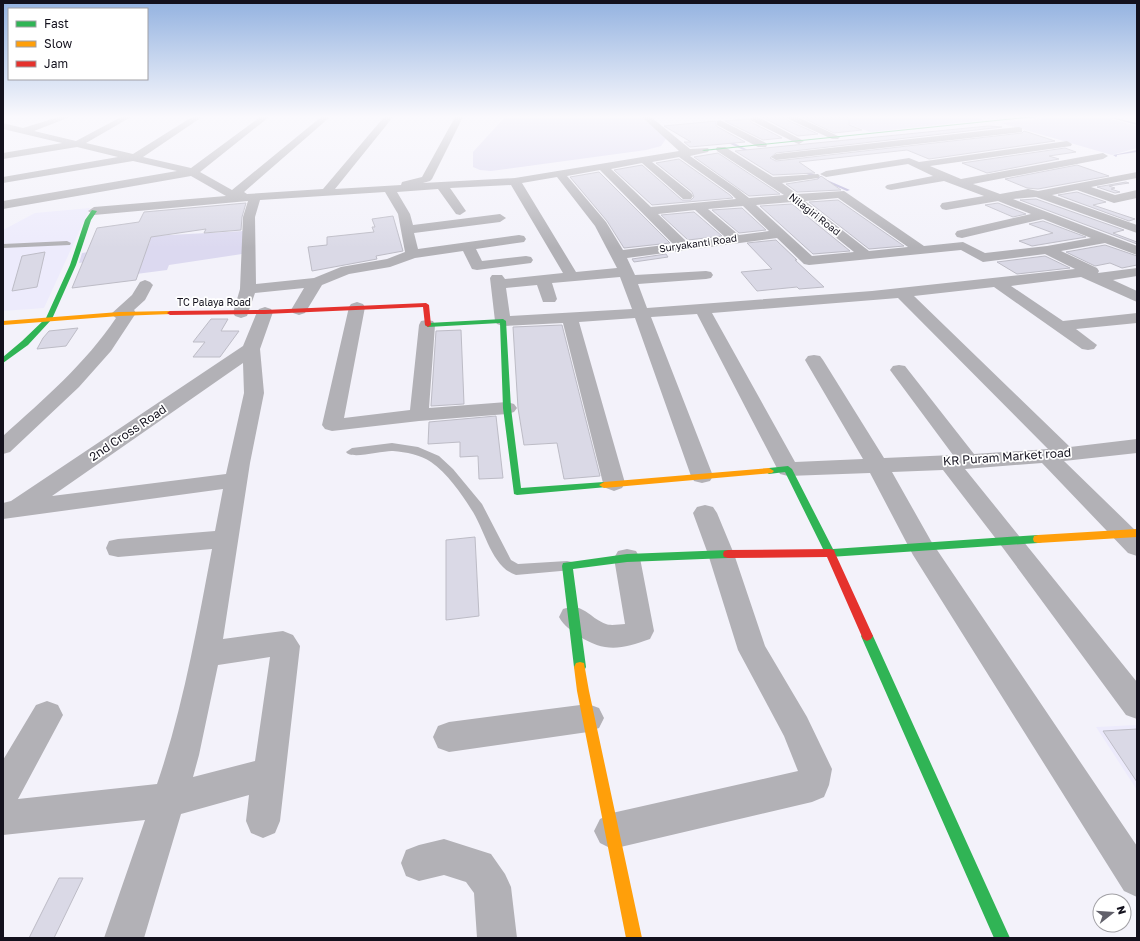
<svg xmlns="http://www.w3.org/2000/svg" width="1140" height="941" font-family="'Golos Text',sans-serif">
<rect width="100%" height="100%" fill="#f3f2fa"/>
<path fill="#edebfc" d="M90,208L44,308L3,311V230L35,213Z
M1137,725V790L1096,727Z"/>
<path fill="#dcd9f0" d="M505,117H644L669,134L661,146L646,150L491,171L480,170L473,167V152Z
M831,117H972L984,120L870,132Z
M1062,117H1102L1137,126V148L1112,155L1001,123Z
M244,231L242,254L169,265L167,270L113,277L119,258L79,263L82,253L149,244L151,236Z"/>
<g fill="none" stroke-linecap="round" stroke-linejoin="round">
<path fill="#b3aed4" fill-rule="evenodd" d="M1108,117H1111L1137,123V125Z
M724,139H726L754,153L752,154L724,141Z
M1137,150V152L1117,155V156L1116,157L1113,155Z
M802,170H804L850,190L847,191L802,172Z"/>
</g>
<path fill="#dad9e6" stroke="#bdbcc6" d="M762,117H786L787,120L818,134L798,136Z
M801,117H849V125L862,130L834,133Z
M749,119L751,122L782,138L763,140L725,121Z
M716,121V126L745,142L690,147L684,142H691L664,126Z
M988,126L1002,127L776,153L770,158L776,161L1022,133L1024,131L1055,141L929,159L907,150L799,162L815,173L773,175L735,151Z
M1065,148L1076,152L1049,156L1059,159L987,173L962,163Z
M718,153L780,194L749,196L694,157Z
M679,159L730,195L733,198L652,205L614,170L642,165L682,200H691L694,197L692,192L656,163Z
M1077,165L1109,176L1038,189L1027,188L1005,179Z
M599,172L670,243L624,248L607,221L570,177Z
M821,176L841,190L797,192L786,184L818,179Z
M1126,182L1129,183L1109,186L1115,188L1111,189L1120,192L1115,193L1097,187Z
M1077,192L1106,202L1093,205L1135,219L1129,221L1058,195Z
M1036,199L1124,230L1113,233L1137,242V244L1020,200Z
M838,200L904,246L869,249L809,202Z
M246,203L242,217L241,230L204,233L206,229L151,237L136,280L72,288L97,228L139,222L144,212Z
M998,203L1026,214L1013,217L985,205Z
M792,204L850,251L813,254L760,206Z
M742,208L766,230L739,233L712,210Z
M694,212L722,236L688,240L661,215Z
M393,216L403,251L376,256L377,259L312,271L308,247L327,245V237L374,232L372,227H375L372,219Z
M1043,221L1086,237L1032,246L1019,241L1053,233L1029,224Z
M776,240L797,260H795L824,287L799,289L797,287L757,291L741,272L772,269L747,243Z
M1105,245L1137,256V265L1122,268L1110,263L1095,266L1066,252Z
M45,252L37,287L12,291L22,256Z
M666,254L668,257L634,262L632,259Z
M1045,256L1070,268L1017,274L997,262Z
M211,319H228L221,331H239L220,357H193L205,342H193Z
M562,325L600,476L564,479L557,443L524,445L518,408L513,327Z
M78,328L66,346L37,349L43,338L49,331Z
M461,330L464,404L431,406L436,331Z
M496,416L503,478L479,479L478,456L460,457V442L428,444L429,422Z
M475,537L479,616L446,620V540Z
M1137,729V782L1103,731Z
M59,878H83L54,938H29Z"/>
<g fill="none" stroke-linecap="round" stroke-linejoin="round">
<path fill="#b2b1b6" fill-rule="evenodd" d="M67,241L71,243L70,245L3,248V244Z
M392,443L418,447L439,456L453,469L482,504L511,560L518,564L567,561L572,562L574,566L572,570L516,575C491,567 485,529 471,509C461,493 447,473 431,462C421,455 406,452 393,451C384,450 351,460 346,452L352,448Z"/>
<path fill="#b2b1b6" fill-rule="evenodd" d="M58,117H70L34,131L76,141L121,117H131L86,143L133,154L192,117H202L143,157L191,168L260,117H269L200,172L232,190L321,117H330L244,192L247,194L323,189L384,117H393L335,189L401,185L402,182L422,177L455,117H463L432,179L430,181L423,183L515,178L679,151L642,117H651L690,149L708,148L709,150L708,152L690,156L739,190L749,198L784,195L717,151L716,149L717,147H725L773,177L818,174L820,176L818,178L782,183L797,194L844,191L924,246L963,242L985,253L1047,246L1091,238L1043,219L962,238L957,237L955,234L957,231L1031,214L998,201L946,210L942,209L940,206L942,203L984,196L944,181L891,190L887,189L885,187L887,185L933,176L908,164L826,177L820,174L826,171L909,158L919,162L1067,141L1072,144L1071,146L930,166L961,179L1103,153L1108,156L1103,159L973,184L1000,194L1028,189L1038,191L1137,172V178L1091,187L1115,195L1137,190V198L1114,203L1077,190L1052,195L1137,225V233L1036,197L1013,199L1137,246V255L1105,243L1061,251L1097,268L1099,271L1098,273L1137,268V276L1113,280L1137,291V302L1081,277L1011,286L1063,321L1137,313V323L1076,329L1097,345L1094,349L1088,350L1082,349L994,287L914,296L1070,447L1137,439V453L1064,461L1137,532V556L1128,553L1042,463L965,469L1137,682V719L1126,715L1003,548L943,470L892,472L931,541L1137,846V897L1124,891L913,555L870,473L788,476L780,474L697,314L651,317L713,476L710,481L702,483L694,481L691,476L635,318L579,322L625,483L622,488L614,491L606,488L603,483L563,323L503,326L497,324L495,321L490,278L492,275H502L505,279L563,273L511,185L450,188L466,211L460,215L456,214L438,189L397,192L410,214L413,225L500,214L506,218L500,222L414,233L418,249L519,235L524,236L526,239L524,242L476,249L482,261L526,256L531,257L533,260L531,263L477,270L472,269L463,251L415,258L390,267L349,274L322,285L305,313L299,315L293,313L291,310L304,288L255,293L247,316L241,318L235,316L233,313L240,289L243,217L248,201L94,215L88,211L94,207L226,196L191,176L3,209V201L177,171L133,161L3,183V177L118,157L77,147L3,159V153L62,143L3,129V123L23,128ZM679,157L731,194L736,199L651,207L611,169L642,163L683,199H691L693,196L691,193L652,162ZM600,170L673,244L623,250L606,222L567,176ZM557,177L595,226L617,268L576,272L522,183ZM385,192L398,214L405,252L387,259L341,267L314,278L256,284L255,217L260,200ZM838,198L908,247L869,251L805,201ZM792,202L854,252L812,256L756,205ZM743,206L769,231L739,235L708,209ZM695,210L725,237L687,242L658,214ZM777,238L804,264L809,265L961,250L983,262L1045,254L1075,269L872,291L647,308L638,284L706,279L711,278L713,275L711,272L706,271L635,275L627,258ZM620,277L632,309L510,316L506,288L537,285L543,302H555L557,299L552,283ZM898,298L1048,449L974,454L905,366L899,365L893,366L890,370L953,455L884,458L823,360L820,356L814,355L808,356L805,360L863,459L795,462L712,313Z
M753,117H758L804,141L799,144L796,143L752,121L750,119Z
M787,117H798L840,137L838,139H832L788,119Z
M720,120L766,143L767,145L766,147H758L717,125V121Z
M1019,127L1022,128V132L776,160L771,157L776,154Z
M145,280L150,282L153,285L145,300L134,310L136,313L111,351L79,387L10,452L3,454V436C44,399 85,364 116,318L111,314L132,295L140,282Z
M357,302L363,304L365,307L344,418L410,410L419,325L421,321L427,320L433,321L435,325L429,408L507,402L514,404L517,408L514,412L507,414L419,421L332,431L325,429L322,425L349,307L351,304Z
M265,307L271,309L273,312L260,349L264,393L250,463L223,639L283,631L293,635L300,646L280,821L275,833L263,838L251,833L246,821L249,795L181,814L144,938H104L145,820L3,835V760L36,705L47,701L58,705L63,715L18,799L157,784C183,708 197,628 212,549L118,557L109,555L106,548L109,541L118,539L215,531L223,489L3,519V503L11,501L243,346L257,312L259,309ZM243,363L244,393L226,474L52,496ZM270,657L255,761L193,777L199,755L218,665Z
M705,505L713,507L717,513L734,554L765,646L807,717L832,769L829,785L824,797L812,802L612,849L600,843L594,831L600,819L612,813L798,771L784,736L738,650L708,554L693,513L697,507Z
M627,549L636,551L640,558L654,631L650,639C622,649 605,653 579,636C571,630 564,626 559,617L563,609C584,602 589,618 606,624C611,626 620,624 625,624L614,558L618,551Z
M588,704L599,708L604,718L599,728L588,732L449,752L438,748L433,737L438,726L449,722Z
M444,839L491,854L505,874L511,887L517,938H477L474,893L466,882L444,875L419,881L406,876L401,863L406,850L419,845Z"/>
<path fill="#30b455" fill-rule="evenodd" d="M1026,117H1036L704,151L702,150Z
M92,210L97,211L91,220L76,265L52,319L28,345L3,363V357L22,341L46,318L70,265L85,220Z
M503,319L506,321L511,408L521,488L604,482L607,483L609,485L607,487L517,495L514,494L503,408L500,323L428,327L425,325L428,323Z
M788,466L792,469L833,549L1038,535L1042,536L1043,539L1042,542L1038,543L830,557L826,556L825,553L785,472L769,474L764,471L769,468Z
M728,550L732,551L733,554L732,557L728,558L627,562L573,569L586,667L584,671L580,672L576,671L574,667L562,566L563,563L627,554Z
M867,631L871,633L873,636L1010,938H994L861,636L863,633Z"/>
<path fill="#ff9f0a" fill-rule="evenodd" d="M170,311L173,313L172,314L119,316L3,325V321L119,312Z
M769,468L774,471L772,473L604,488L599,485L604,482Z
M1137,529V537L1038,543L1034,542L1033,539L1034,536L1038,535Z
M580,662L584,663L589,691L642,938H626L577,691L574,667L576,663Z"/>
<path fill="#e5322d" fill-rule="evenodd" d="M426,303L429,305L431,325L428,327L425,325L423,307L265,314L170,315L167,313L170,311L265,310Z
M830,549L834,550L835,553L873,636L871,639L867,641L863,639L827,557L728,558L724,557L723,554L724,551L728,550Z"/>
</g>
<linearGradient id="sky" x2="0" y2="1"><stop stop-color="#93b2e0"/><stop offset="0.47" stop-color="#faf9fd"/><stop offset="1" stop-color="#faf9fd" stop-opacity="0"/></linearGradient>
<rect width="1140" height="248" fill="url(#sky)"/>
<g text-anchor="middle" stroke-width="3.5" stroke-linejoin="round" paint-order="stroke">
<g font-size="10" fill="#13111d" stroke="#fff">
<text transform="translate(815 214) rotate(38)" y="4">Nilagiri Road</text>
<text transform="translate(698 243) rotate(-8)" y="4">Suryakanti Road</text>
<text x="214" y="306">TC Palaya Road</text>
</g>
<g font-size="12" fill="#13111d" stroke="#fff">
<text transform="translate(128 433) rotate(-34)" y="4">2nd Cross Road</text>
<text transform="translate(1007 457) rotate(-4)" y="4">KR Puram Market road</text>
</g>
</g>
<rect width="1140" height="941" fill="none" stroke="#13111d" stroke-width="8"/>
<rect x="8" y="8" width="140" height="72" fill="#ffffff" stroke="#a1a0a5"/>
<rect x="16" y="21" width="20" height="6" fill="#30b455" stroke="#a1a0a5"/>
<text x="44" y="28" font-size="12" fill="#13111d">Fast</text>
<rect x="16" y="41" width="20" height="6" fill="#ff9f0a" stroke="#a1a0a5"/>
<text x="44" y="48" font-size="12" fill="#13111d">Slow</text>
<rect x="16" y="61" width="20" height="6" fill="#e5322d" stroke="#a1a0a5"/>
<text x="44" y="68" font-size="12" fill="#13111d">Jam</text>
<g transform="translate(1112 913) rotate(73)"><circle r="19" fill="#ffffff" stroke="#a1a0a5"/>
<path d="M0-3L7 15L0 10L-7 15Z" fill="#61606a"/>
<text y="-6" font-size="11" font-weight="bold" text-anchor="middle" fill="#13111d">N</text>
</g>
</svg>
